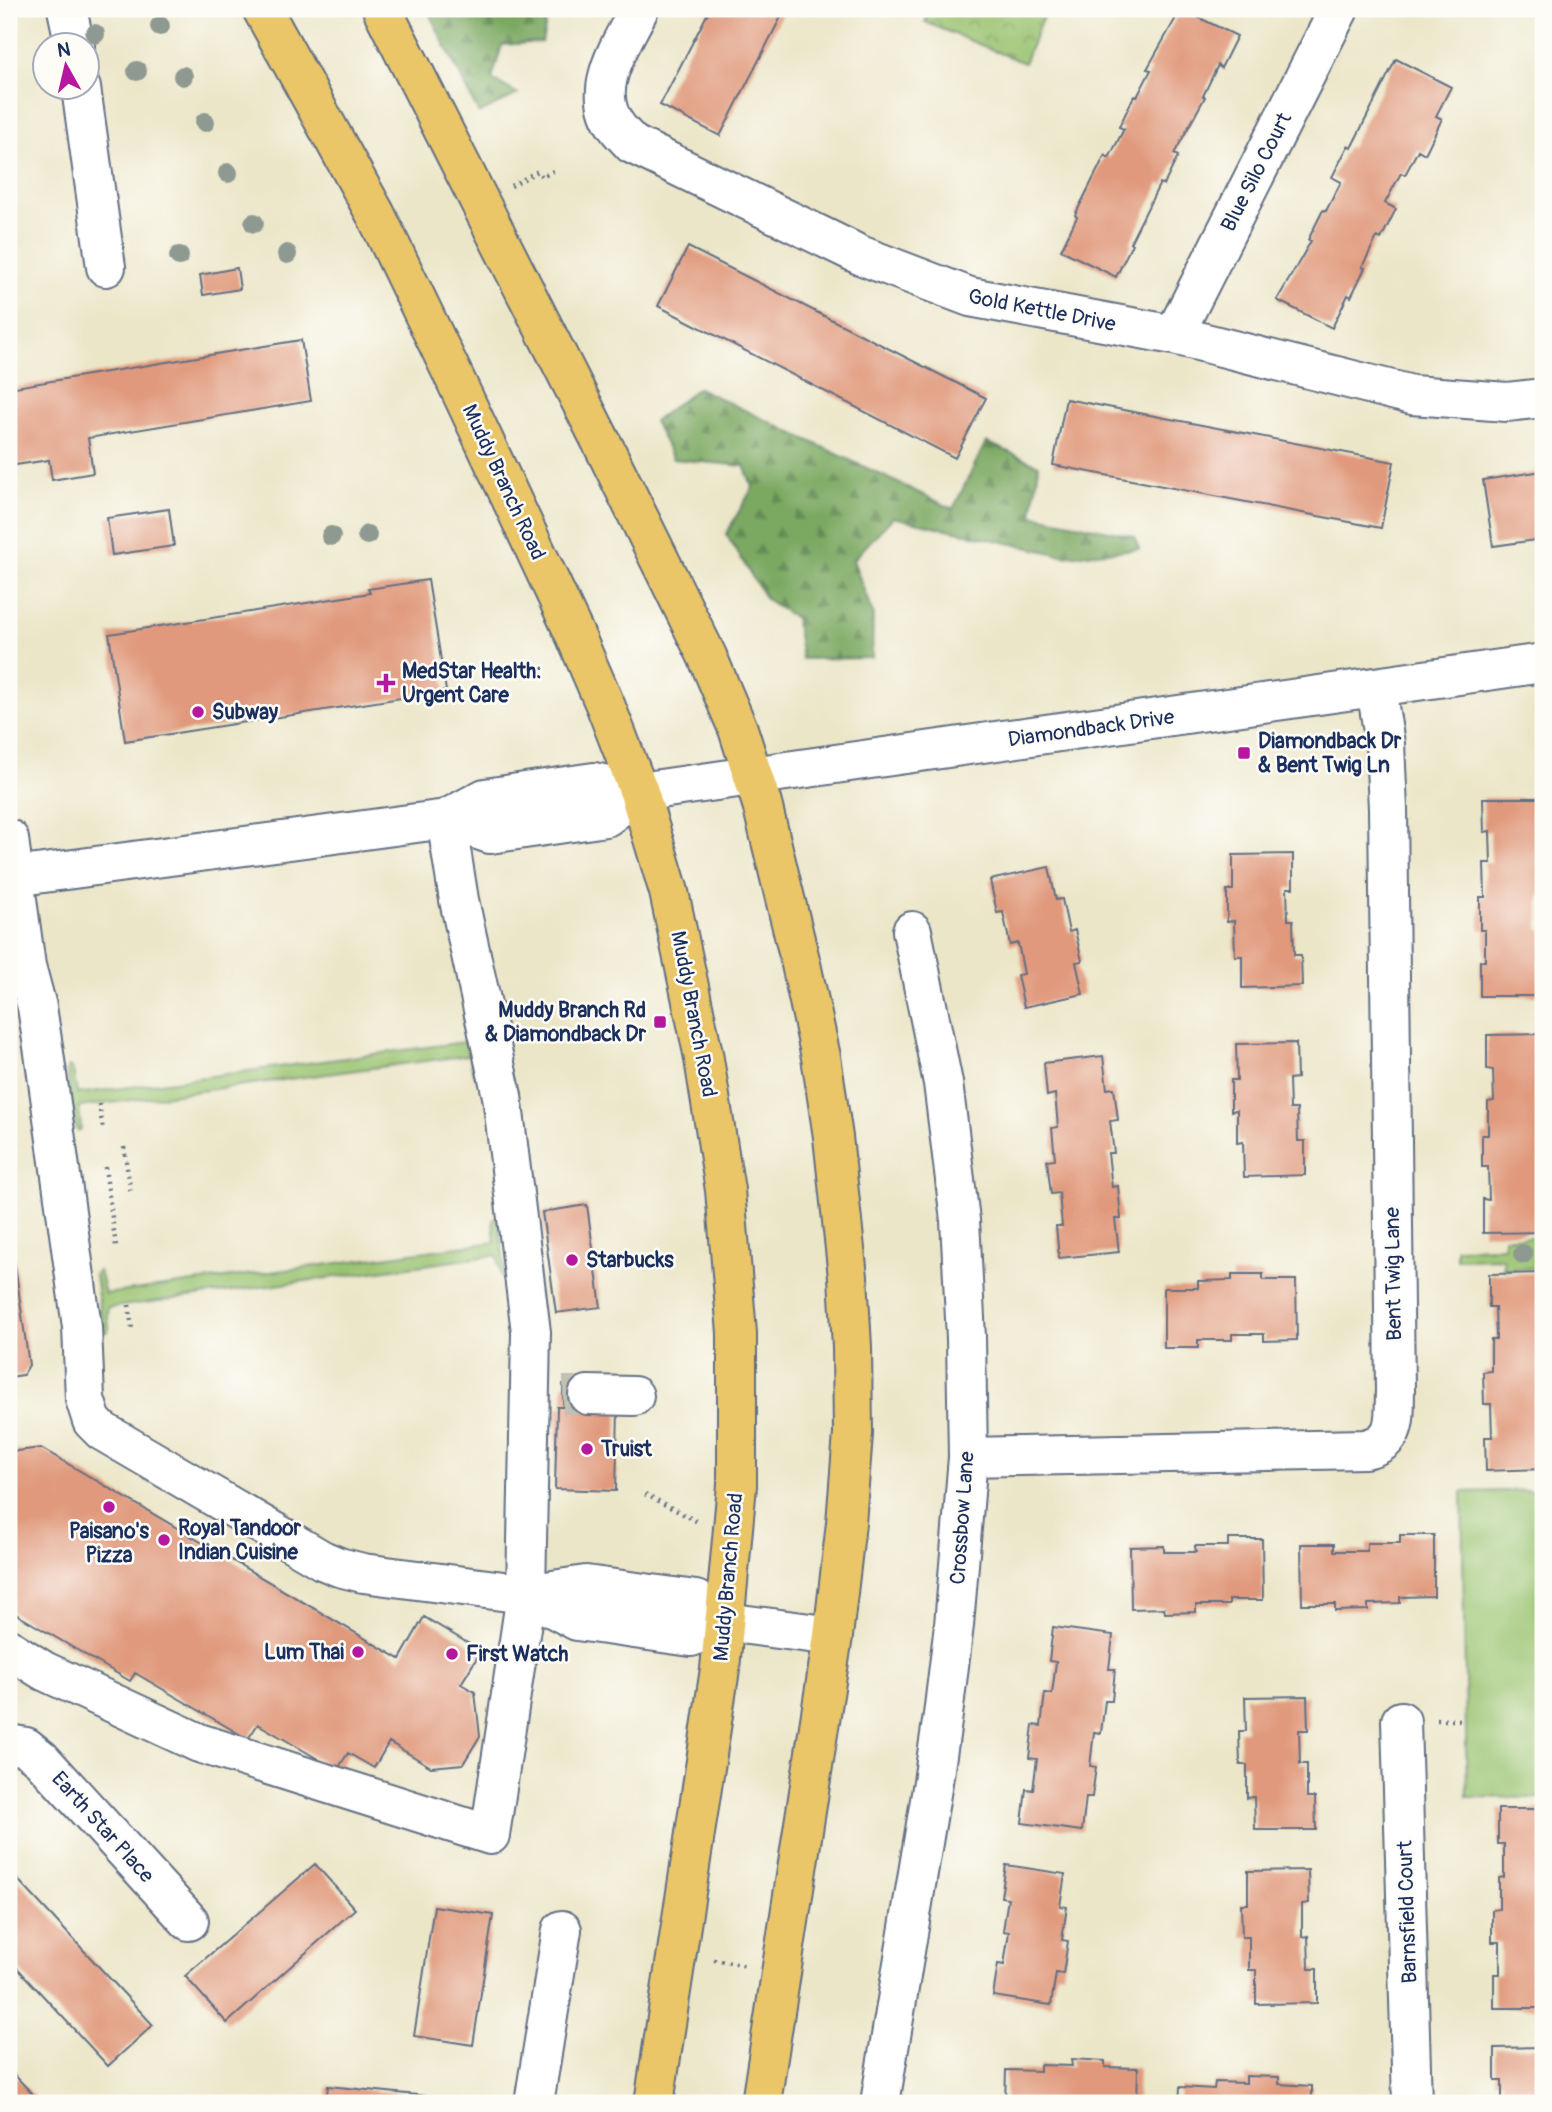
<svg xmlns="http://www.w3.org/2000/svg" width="1552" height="2112" font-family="Pangolin,sans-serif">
<defs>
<pattern id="forest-firs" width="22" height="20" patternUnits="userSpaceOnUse" patternTransform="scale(1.75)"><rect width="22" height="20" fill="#7ba962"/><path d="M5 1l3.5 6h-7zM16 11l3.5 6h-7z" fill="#648a54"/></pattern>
<pattern id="park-crowns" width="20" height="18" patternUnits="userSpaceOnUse" patternTransform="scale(1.75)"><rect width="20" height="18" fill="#9ac36f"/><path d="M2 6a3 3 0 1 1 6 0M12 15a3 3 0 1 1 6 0" fill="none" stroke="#7d9f5e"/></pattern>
</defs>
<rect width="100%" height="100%" fill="#fdfcf7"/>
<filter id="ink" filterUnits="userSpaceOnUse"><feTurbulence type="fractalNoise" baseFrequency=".0143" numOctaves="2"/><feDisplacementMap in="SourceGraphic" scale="14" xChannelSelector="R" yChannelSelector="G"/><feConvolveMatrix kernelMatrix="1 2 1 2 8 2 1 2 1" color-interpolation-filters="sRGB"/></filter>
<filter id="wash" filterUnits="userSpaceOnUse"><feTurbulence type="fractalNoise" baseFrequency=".00686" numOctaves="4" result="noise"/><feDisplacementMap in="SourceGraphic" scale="28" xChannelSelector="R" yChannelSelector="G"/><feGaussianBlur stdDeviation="1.57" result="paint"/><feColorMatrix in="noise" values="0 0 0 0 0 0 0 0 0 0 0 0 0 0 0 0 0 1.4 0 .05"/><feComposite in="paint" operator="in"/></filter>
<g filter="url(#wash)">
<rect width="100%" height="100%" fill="#ece6c9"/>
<path fill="#9ac36f" stroke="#5a7966" stroke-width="2" d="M465,1016L479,1074L476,1077L473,1073L470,1055L79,1107L81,1129L78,1131L75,1127L67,1071L69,1067L73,1070L77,1094L465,1042L463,1019Z
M498,1217L506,1277L505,1278L501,1276L497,1255L107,1308L109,1328L107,1332L103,1331L95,1275L96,1272L99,1271L105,1294L495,1242L493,1220Z
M1504,1237H1543V1268L1504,1269L1503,1258L1456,1259V1248L1504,1247Z
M1543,1490V1798L1467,1797L1462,1492Z"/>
<path fill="url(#forest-firs)" stroke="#4b6c60" stroke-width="2" d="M427,9H528L547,18L542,42L502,45L492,79L518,94L479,114Z
M698,388L953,509L986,442L1039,465L1032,515L1134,536L1139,549L1066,556L893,517L853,560L873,614L872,658L802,659L795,618L766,599L726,534L753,487L744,466L673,459L654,421Z"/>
<path fill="url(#park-crowns)" stroke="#5a7966" stroke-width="2" d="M930,9H1036L1045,12L1024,63L925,22Z"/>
<g id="blocks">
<path fill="#e0997b" d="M710,9H785L720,136L660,105Z
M1181,9L1237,36L1221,68L1218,65L1203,96L1205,97L1174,154L1178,156L1164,185L1160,183L1130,243L1132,244L1116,277L1061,250L1077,217L1075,215L1105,155L1109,158L1124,129L1119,127L1134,96L1137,97L1151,70L1147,69Z
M1396,59L1451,87L1436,116L1442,119L1425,154L1418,150L1405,175L1401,173L1385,203L1396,209L1381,239L1377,237L1362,267L1365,268L1351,297L1348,295L1332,328L1277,300L1311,241L1308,240L1323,210L1326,211L1341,182L1332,177L1348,146L1351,148Z
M688,247L986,398L955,458L658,306Z
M237,268L240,289L203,295L200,275Z
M301,340L311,401L88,438L93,473L52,480L49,460L9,466V388Z
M1066,399L1394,462L1381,528L1053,465Z
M1543,471V539L1493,546L1483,480Z
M169,509L174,546L112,555L107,518Z
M428,580L446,691L125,741L109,634L370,593L368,589Z
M1483,798H1543V896H1539V930H1543V961H1539L1540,996H1480V961H1485V930H1480V897H1485L1484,863H1491L1490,831L1484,832Z
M1293,854V888H1287L1288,920H1293L1294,955H1301L1302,986L1242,988V956H1235L1234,921L1227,922V890H1233V855Z
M1049,867L1056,900L1062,899L1069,932L1075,930L1082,961L1076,962L1083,994L1024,1007L1017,975L1024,974L1018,943L1010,945L1003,912L997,913L990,880Z
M1543,1034V1232L1483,1233V1199L1489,1200L1488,1167H1482V1135H1488V1102L1494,1101L1493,1070L1487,1069V1035Z
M1296,1043L1297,1078L1289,1079L1290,1109H1297L1298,1141H1305V1175L1244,1177L1243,1142L1237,1143V1110L1231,1111V1080H1237L1236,1044Z
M1103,1056L1107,1089L1114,1088L1118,1120L1110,1121L1114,1153H1108L1112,1187L1118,1186L1121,1219H1115L1119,1252L1059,1258L1056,1226H1062L1059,1193L1051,1194L1047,1160L1055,1159L1052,1128L1058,1127L1055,1094L1047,1096L1044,1063Z
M587,1205L601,1307L556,1313L542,1212Z
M9,1229H10L29,1365L23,1375L9,1377Z
M1543,1273V1469L1486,1471L1485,1437H1492L1491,1404H1484L1483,1372L1491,1371V1339H1496L1495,1307H1489V1274Z
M1232,1274H1263V1280H1296L1297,1340L1264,1341V1334H1232V1340H1198V1348H1164V1288H1198V1281L1232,1280Z
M563,1384L588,1385L618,1410L616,1491L555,1489L557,1407H563Z
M41,1448L400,1659L424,1617L481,1651L461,1684L475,1692L480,1736L463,1764L431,1767L389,1742L374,1768L348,1753L337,1770L258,1724L248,1739L135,1673L130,1681L9,1610V1452Z
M1400,1535H1434V1596L1400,1597V1603L1368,1604V1610L1335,1611V1604H1302L1301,1544H1334V1551H1367V1543H1400Z
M1228,1539H1262L1263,1600H1229V1605H1196V1612L1165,1613L1164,1608L1131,1609L1130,1547L1164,1546V1552H1196L1195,1546H1228Z
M1053,1627L1113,1635L1109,1669H1115L1112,1701H1105L1101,1733L1094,1732L1090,1766L1096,1767L1092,1797H1086L1082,1831L1022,1823L1026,1789L1033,1790L1037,1759L1029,1758L1033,1725L1041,1726L1045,1693L1052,1694L1056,1662L1049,1661Z
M1307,1696L1308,1730H1299L1300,1764H1307V1797H1315L1316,1830H1255L1254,1797L1247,1798V1765H1240L1239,1731H1246L1245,1697Z
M1498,1809H1543V2008H1494V1974H1500V1942H1492V1910L1499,1909V1878L1504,1877V1844H1498Z
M315,1864L355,1909L227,2023L185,1976Z
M1006,1865L1065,1874L1060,1906L1067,1907L1062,1940L1068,1941L1063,1974L1056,1973L1051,2005L993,1996L998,1964L1004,1965L1009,1932L1003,1931L1008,1898L1001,1897Z
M9,1870L153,2025L108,2066L9,1959Z
M1308,1870L1309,1903L1302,1904V1937L1308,1936L1309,1969H1317V2003L1256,2004V1970H1249V1937H1242L1241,1904H1248V1871Z
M434,1906L493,1915L473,2045L414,2036Z
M1543,2047V2103H1502V2081H1495V2048Z
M1071,2059L1105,2061V2067L1138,2068L1137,2103H1005L1006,2070L1040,2071V2065L1072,2066Z
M9,2069L36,2098L30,2103H9Z
M1246,2076L1279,2077V2084L1312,2086V2103H1179L1180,2087L1214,2089L1215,2082L1246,2083Z
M328,2086L466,2100V2103H326Z"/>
</g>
</g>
<g filter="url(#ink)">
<use href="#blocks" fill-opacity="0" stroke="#646f83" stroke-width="2"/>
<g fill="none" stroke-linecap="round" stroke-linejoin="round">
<path stroke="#c2c1b4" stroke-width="38" stroke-dasharray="38 19" stroke-linecap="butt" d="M563,1395H588"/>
<defs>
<path id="minor" d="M67,9L75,46
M639,9C622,44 588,90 617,127C621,133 627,138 632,144L860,255L970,297L1174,335L1412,395L1507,402L1543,398
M81,88L106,267
M1174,335L1339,9
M446,819L490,834L606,817L639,792
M9,839L14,877
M588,1395L634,1396
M968,1457L1365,1449C1399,1442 1394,1417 1395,1390L1388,809L1385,744L1376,688
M526,1594L577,1621L691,1637L725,1622L833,1636
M725,1622L696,1600L586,1585L526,1594L363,1573L339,1567L322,1560L102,1431L92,1421L85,1399L82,1327L44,1053L37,1007L26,966L14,877L446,819L485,798L594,782L639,792L1543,663
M9,1649L44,1671L199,1743L490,1835L526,1594L531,1332L502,1096L459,900L446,819
M1401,1721L1412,2103
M9,1744L26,1747L41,1759L189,1921
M534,2103L562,1930
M880,2103L933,1782L943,1715L954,1625L968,1457L966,1338L960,1220L943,1083L912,931"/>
<path id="major" d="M262,9L376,215L455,379L575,635L606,707L639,792L669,892L703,1053L725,1190L737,1333V1485L720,1669L654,2103
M382,9L606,451L707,656L738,729L762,804L801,964L821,1057L833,1137L848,1277L852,1347L853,1434L846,1523L833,1636L761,2103"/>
</defs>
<use href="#minor" stroke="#646f83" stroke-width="42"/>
<use href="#major" stroke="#646f83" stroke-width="42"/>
<path stroke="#646f83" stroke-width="4.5" stroke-dasharray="2 5" stroke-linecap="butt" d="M511,186L538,171L542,177L557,169
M99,1104L103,1131
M124,1147L131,1195
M105,1167L116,1246
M129,1305L132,1330
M645,1494L698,1522
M1437,1720H1461
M714,1960L747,1966"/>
<use href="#minor" stroke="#fff" stroke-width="38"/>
<use href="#major" stroke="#eac669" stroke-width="38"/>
</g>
<g fill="#8e9a91">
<circle cx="160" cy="26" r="10"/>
<circle cx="95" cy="34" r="10"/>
<circle cx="137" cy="71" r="10"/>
<circle cx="183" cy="76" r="10"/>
<circle cx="205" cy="122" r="10"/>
<circle cx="228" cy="173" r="10"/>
<circle cx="254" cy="223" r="10"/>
<circle cx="287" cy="254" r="10"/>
<circle cx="179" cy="256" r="10"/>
<circle cx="367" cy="535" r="10"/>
<circle cx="331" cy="536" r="10"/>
<circle cx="1523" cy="1254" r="10"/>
</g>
</g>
<g fill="#b5179e" stroke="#fdfcf7" stroke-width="2.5">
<path d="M382.5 672.5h7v7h7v7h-7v7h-7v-7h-7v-7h7z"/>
<circle cx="198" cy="712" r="7"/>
<rect x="1237" y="746" width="14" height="14" rx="3.5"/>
<rect x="653" y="1015" width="14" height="14" rx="3.5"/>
<circle cx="572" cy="1260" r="7"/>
<circle cx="587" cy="1449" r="7"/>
<circle cx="109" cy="1507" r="7"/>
<circle cx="164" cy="1540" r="7"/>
<circle cx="358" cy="1652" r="7"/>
<circle cx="452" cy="1654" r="7"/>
</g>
<g text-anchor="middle" stroke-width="5" stroke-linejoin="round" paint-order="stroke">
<g font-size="21" fill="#1b2f5e" stroke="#fdfcf7">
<text transform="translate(1256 172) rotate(-63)" y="7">Blue Silo Court</text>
<text transform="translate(1042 310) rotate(11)" y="7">Gold Kettle Drive</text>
<text transform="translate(504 482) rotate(65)" y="7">Muddy Branch Road</text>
<text transform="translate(1091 728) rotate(-8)" y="7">Diamondback Drive</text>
<text transform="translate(694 1014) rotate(79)" y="7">Muddy Branch Road</text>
<text transform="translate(1393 1274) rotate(-91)" y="7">Bent Twig Lane</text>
<text transform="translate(962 1518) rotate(-86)" y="7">Crossbow Lane</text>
<text transform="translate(728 1577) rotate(-85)" y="7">Muddy Branch Road</text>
<text transform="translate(103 1827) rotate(48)" y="7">Earth Star Place</text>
<text transform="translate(1407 1912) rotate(-92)" y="7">Barnsfield Court</text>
</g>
<g font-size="21" font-weight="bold" fill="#1b2f5e" stroke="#fdfcf7" text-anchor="start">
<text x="402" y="678">MedStar Health:<tspan x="402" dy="24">Urgent Care</tspan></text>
<text x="212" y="719">Subway</text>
<text x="1258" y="748">Diamondback Dr<tspan x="1258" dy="24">&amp; Bent Twig Ln</tspan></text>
<text x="646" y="1017" text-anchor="end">Muddy Branch Rd<tspan x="646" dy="24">&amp; Diamondback Dr</tspan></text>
<text x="586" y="1267">Starbucks</text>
<text x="601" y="1456">Truist</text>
<text x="178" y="1535">Royal Tandoor<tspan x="178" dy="24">Indian Cuisine</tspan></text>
<text x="109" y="1538" text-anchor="middle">Paisano's<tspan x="109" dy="24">Pizza</tspan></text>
<text x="344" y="1659" text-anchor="end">Lum Thai</text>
<text x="466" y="1661">First Watch</text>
</g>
</g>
<rect width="1552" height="2112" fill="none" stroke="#fdfcf7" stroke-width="35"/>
<g transform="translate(66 66) rotate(352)"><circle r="33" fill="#fdfcf7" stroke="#a3aaba" stroke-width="2"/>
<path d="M0-5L12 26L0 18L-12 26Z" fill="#b5179e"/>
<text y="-10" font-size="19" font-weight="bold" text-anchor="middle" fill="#1b2f5e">N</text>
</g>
</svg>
